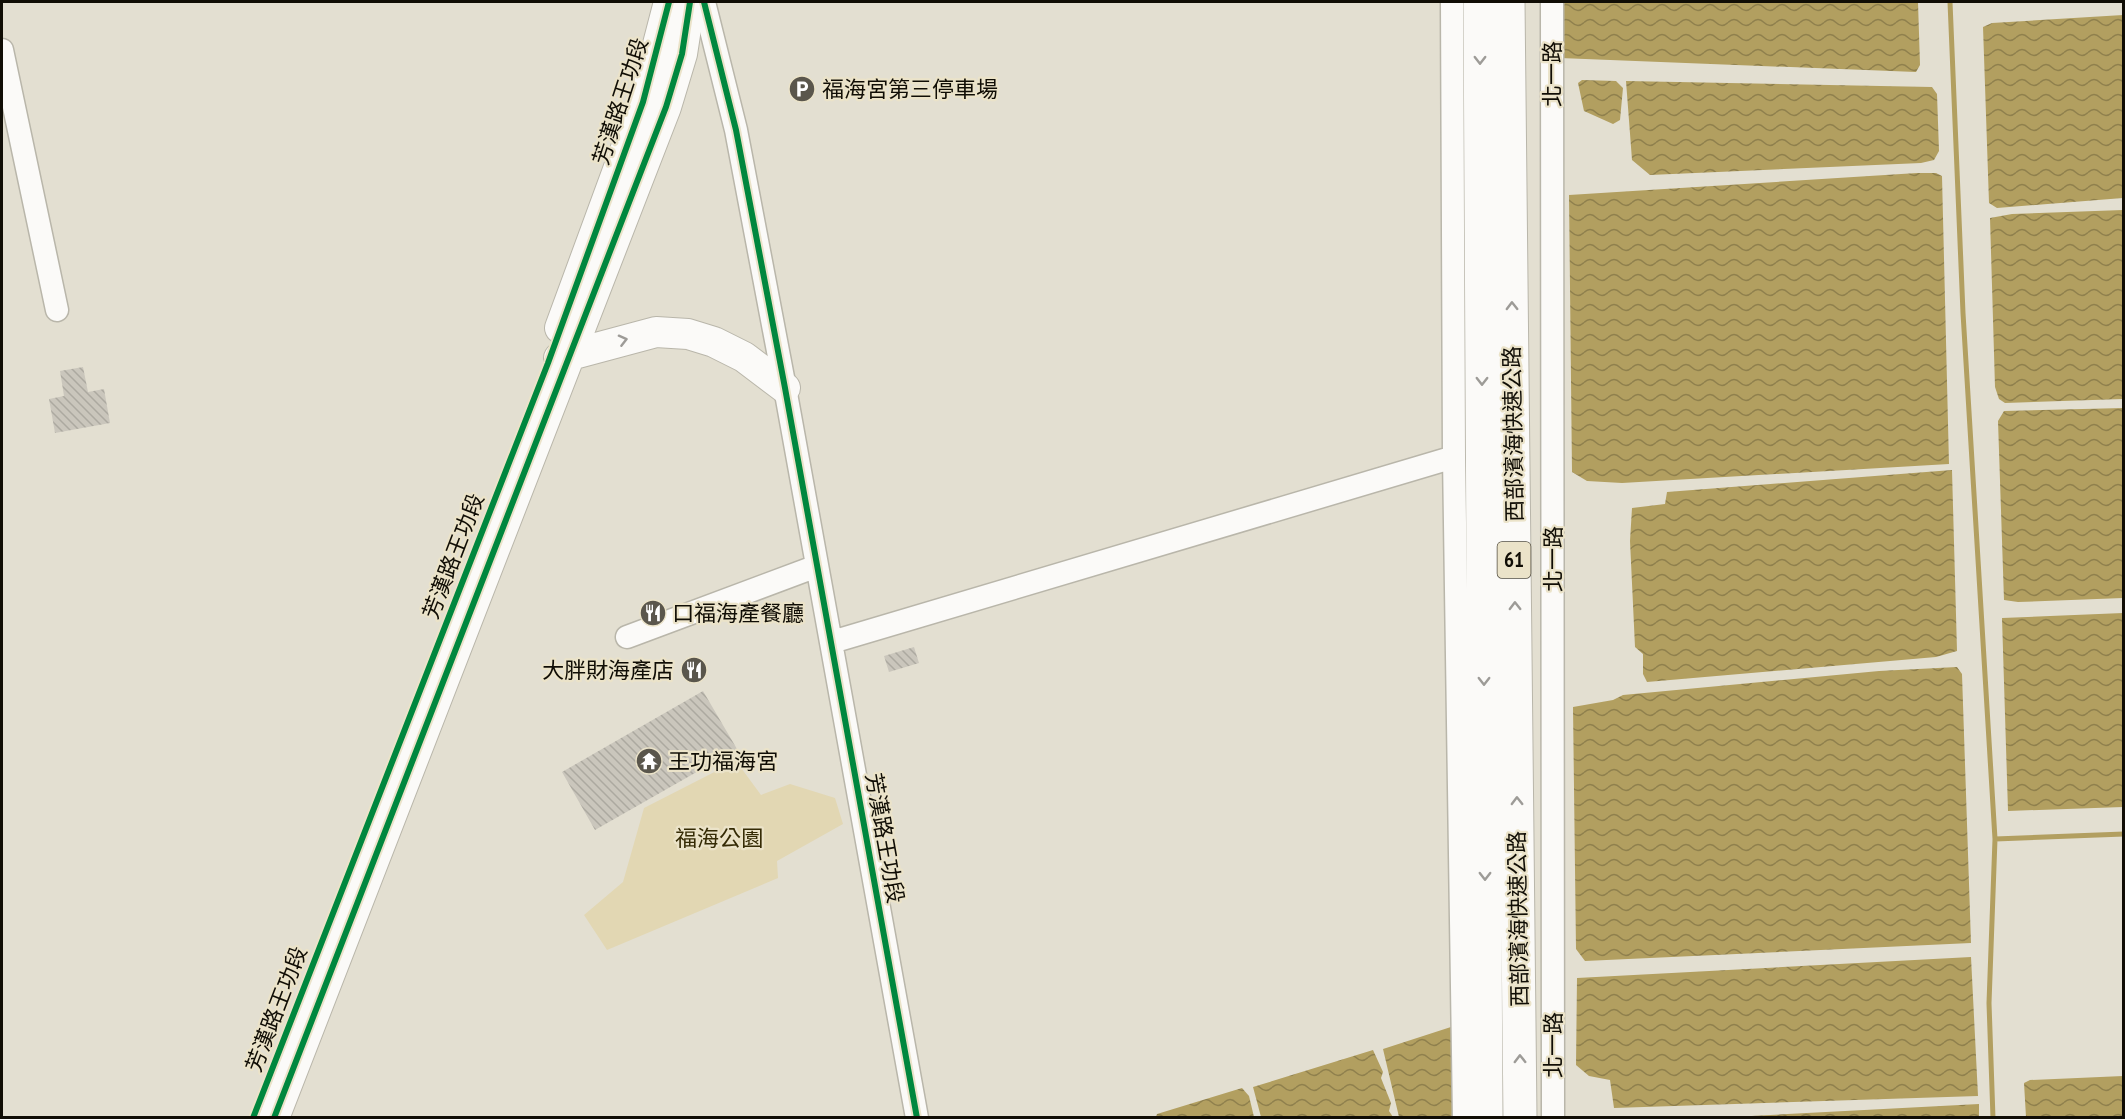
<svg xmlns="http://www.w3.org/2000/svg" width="2125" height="1119" font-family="'PT Sans Narrow','Noto Sans TC',sans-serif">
<defs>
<pattern id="water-waves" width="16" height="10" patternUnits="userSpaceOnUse" patternTransform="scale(1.5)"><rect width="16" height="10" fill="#b29f60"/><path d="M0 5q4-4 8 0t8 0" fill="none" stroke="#8f804d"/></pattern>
<pattern id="building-back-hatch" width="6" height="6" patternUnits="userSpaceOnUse" patternTransform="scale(1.5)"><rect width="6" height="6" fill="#cac6bc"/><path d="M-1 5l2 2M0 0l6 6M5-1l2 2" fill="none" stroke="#aca9a0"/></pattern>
</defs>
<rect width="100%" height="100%" fill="#e3dfd1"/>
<path fill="#e2d7b3" d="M736,761L761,795L790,784L835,798L843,824L777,861L778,878L607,950L584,915L623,882L644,808Z"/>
<path fill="url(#water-waves)" d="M1558,2H1918L1920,65L1916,72L1560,58Z
M2123,15V198L1997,208L1989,203L1983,27L1992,23Z
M1582,80L1616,81L1623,88L1620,120L1613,124L1584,111L1578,83Z
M1626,81L1932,87L1937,94L1939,151L1934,160L1921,163L1650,175L1632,160Z
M1917,173H1936L1942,176L1949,464L1622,483L1587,481L1572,472L1569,195Z
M2123,210V399L2005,403L1999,399L1995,387L1990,218L2012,214Z
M2123,408V598L2018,602L2004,600L1998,421L2004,411Z
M1952,470L1957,651L1936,657L1647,682L1643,674V654L1635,647L1630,541L1632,508L1665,504L1667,492Z
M2123,613V807L2008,811L2002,618Z
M1957,667L1962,674L1971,943L1585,961L1576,949L1573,707L1613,700L1623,695L1879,671Z
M1971,957L1978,1096L1614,1108L1610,1080L1589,1076L1576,1065L1577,978Z
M1454,1026L1456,1117H1399L1383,1049Z
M1373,1050L1383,1072L1381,1078L1391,1103L1389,1111L1393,1117H1261L1253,1087Z
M2123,1076V1117H2026L2024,1083L2030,1080Z
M1242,1088L1249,1096L1254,1117H1156L1157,1114Z
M1979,1104V1117H1732Z"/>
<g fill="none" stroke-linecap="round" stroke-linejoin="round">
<path stroke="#b29f60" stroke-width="5" d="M1950,2L1963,313L1995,839L1989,1003L1993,1118
M1995,839L2124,834"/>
</g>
<path fill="url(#building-back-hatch)" d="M83,367L88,392L104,389L110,423L55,433L49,399L64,396L60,371Z
M914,647L919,663L889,672L884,656Z
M703,691L737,749L595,830L562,772Z"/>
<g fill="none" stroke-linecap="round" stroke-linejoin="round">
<defs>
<path id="minor" d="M704,2L736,130L785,388L917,1118
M1452,2L1454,457L1464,1118
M1552,2L1553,1118
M2,50L57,310
M627,637L817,566
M832,642L1454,457"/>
<path id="major" d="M560,328L643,102L669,2
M559,358L656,332L688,334L714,342L744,357L785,388
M274,1118L666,107L682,54L690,2"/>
<path id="highway" d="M1480,2L1486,1118
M1508,2L1520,1118"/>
</defs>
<use href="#minor" stroke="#b9b6aa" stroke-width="25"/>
<use href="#major" stroke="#b9b6aa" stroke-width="32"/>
<use href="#highway" stroke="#b9b6aa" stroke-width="35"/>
<use href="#minor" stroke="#fbfaf8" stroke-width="22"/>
<use href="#major" stroke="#fbfaf8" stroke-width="30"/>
<use href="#highway" stroke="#fbfaf8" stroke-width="33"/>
<defs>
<path id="cycleway" d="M704,2L736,130L785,388L917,1118
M253,1118L548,363L643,102L669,2
M274,1118L666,107L682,54L690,2"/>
</defs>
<use href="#cycleway" stroke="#ebe3c9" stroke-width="10"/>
<use href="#cycleway" stroke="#00873e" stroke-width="6"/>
</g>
<defs><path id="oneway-chevron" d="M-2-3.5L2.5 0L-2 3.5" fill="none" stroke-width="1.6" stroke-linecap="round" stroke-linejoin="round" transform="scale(1.5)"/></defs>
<g stroke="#9d9b97">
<use href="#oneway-chevron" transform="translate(1480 60) rotate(90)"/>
<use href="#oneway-chevron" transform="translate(1512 306) rotate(-91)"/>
<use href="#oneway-chevron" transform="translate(623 340) rotate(-14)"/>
<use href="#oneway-chevron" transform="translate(1482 381) rotate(90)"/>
<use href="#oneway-chevron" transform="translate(1515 606) rotate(-91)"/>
<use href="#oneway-chevron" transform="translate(1484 681) rotate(90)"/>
<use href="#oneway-chevron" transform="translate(1517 801) rotate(-91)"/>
<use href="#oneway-chevron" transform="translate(1485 876) rotate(90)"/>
<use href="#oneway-chevron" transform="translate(1520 1059) rotate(-91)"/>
</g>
<defs>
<symbol id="parking-disc" viewBox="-11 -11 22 22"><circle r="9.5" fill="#5a564c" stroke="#ebe3c9"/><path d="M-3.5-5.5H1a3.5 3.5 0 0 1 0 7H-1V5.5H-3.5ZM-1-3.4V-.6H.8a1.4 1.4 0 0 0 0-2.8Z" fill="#fff"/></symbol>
<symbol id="restaurant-disc" viewBox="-11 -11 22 22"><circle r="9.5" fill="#5a564c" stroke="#ebe3c9"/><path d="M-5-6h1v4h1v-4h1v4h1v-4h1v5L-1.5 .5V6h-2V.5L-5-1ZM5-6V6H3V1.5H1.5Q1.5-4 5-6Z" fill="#fff"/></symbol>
<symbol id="temple-disc" viewBox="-11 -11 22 22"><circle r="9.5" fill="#5a564c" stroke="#ebe3c9"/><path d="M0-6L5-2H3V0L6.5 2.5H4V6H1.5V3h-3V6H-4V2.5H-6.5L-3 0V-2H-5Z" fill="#fff"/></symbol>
</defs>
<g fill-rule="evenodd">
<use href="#parking-disc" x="787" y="74" width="30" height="30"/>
<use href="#restaurant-disc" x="638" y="598" width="30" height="30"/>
<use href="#restaurant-disc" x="679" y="655" width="30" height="30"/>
<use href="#temple-disc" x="634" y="746" width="30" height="30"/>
</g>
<g text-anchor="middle" stroke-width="4.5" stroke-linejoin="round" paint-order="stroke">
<rect fill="#ebe3c9" stroke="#524d40" stroke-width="1.5" x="1497.5" y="542" width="33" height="36" rx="4.5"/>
<g font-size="21" font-weight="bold" fill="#100d05">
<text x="1514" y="567">61</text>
</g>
<g font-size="22" fill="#100d05" stroke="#ebe3c9">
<text transform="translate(1552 74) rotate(-90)" y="8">北一路</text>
<text transform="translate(620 101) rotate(-72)" y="8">芳漢路王功段</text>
<text transform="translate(1513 434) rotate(-91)" y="8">西部濱海快速公路</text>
<text transform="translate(453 556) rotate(-69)" y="8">芳漢路王功段</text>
<text transform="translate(1553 559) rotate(-90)" y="8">北一路</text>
<text transform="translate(885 838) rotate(80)" y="8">芳漢路王功段</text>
<text transform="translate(1518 919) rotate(-91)" y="8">西部濱海快速公路</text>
<text transform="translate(276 1009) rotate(-69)" y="8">芳漢路王功段</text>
<text transform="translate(1553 1045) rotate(-90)" y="8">北一路</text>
</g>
<g font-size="22" fill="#100d05" stroke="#ebe3c9" text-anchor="start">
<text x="822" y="97">福海宮第三停車場</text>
<text x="672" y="621">口福海產餐廳</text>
<text x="674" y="678" text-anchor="end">大胖財海產店</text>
<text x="668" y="769">王功福海宮</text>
</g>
<g font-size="22" fill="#352b05" stroke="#ebe3c9">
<text x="719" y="846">福海公園</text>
</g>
</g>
<rect width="2125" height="1119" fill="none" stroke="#100d05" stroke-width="6"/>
</svg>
